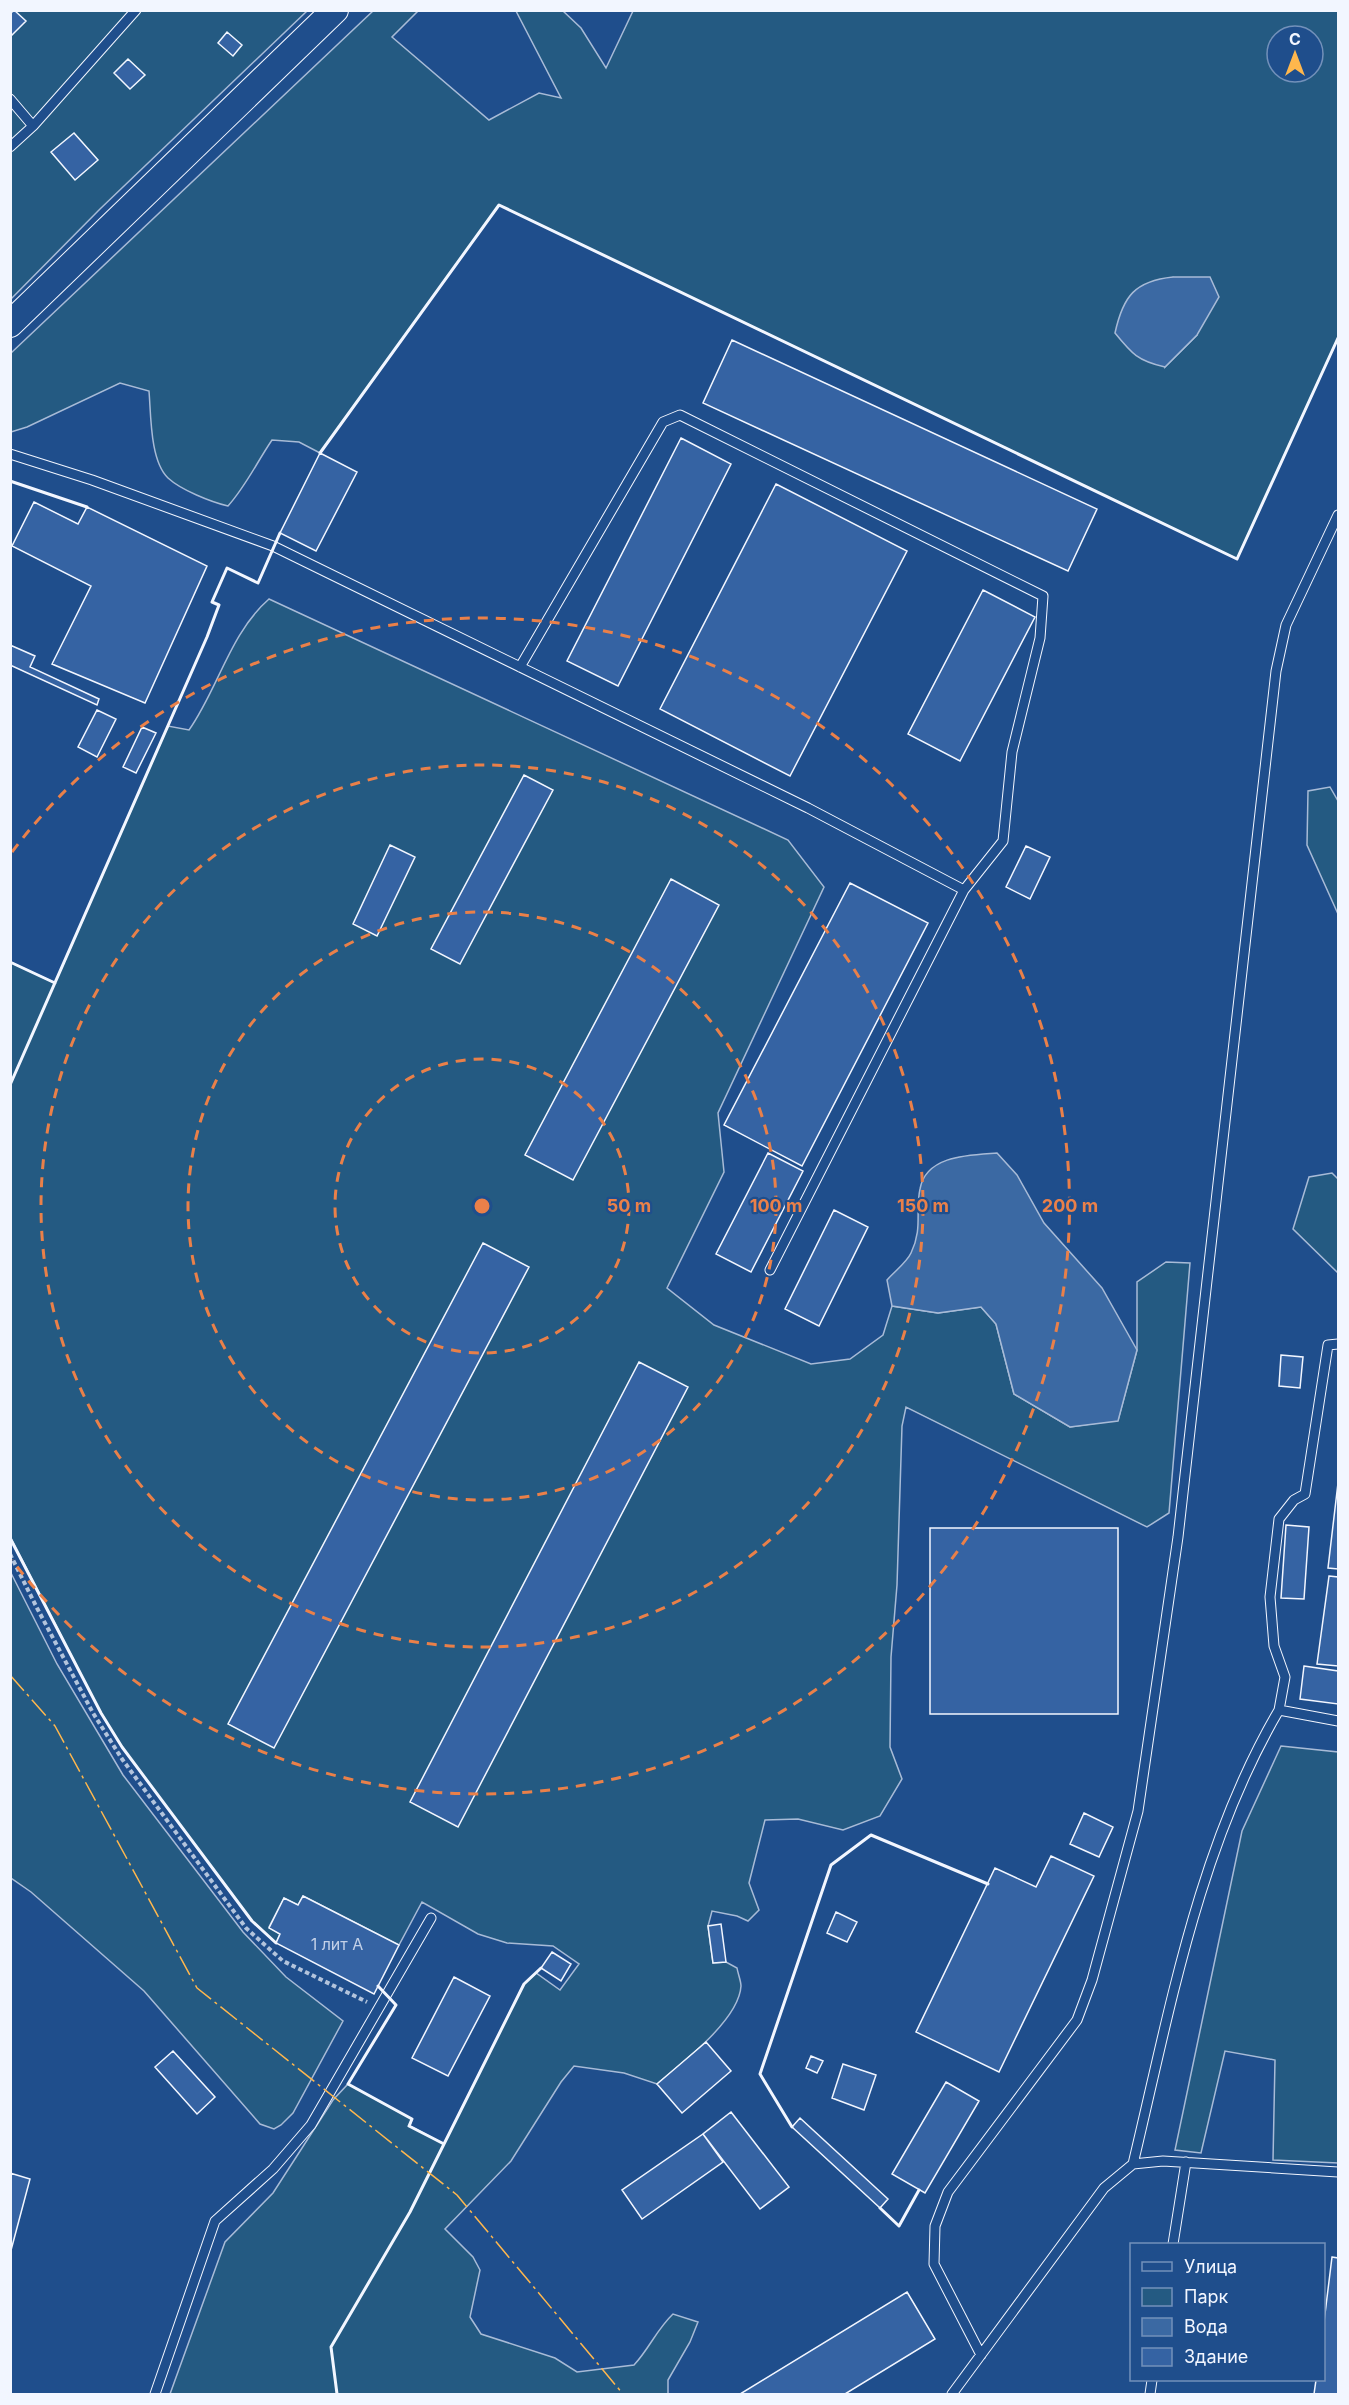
<svg xmlns="http://www.w3.org/2000/svg" width="1349" height="2405" font-family="Inter,sans-serif">
<rect width="100%" height="100%" fill="#1f4e8c"/>
<path fill="#245a82" stroke="#a8bbd7" stroke-width="1.5" fill-rule="evenodd" d="M11,11H307L100,209L11,299Z
M373,11H418L392,37L489,120L539,93L561,98L516,11H563L581,28L606,68L633,11H1338V338L1237,559L499,205L320,453L299,442L272,440C257,462 246,486 228,506C211,502 181,490 168,478C150,461 151,415 149,391L120,383L27,427L11,432V353ZM1277,36H1313V72H1277ZM1173,277L1197,335L1165,367Z
M269,599L788,840L824,887L718,1113L724,1172L667,1288L714,1325L811,1364L850,1359L883,1335L892,1306L938,1313L981,1307L996,1324L1014,1394L1070,1427L1118,1420L1137,1350V1282L1166,1262L1190,1263L1169,1513L1147,1527L906,1407L902,1426L897,1585L891,1657L890,1747L902,1779L880,1816L843,1830L798,1819L765,1820L749,1883L759,1910L748,1921L737,1916L712,1911L708,1926L713,1963L726,1962L737,1968C738,1974 741,1981 741,1986C739,2020 682,2063 657,2084L624,2073L574,2066L561,2082L511,2161L445,2229L473,2257L480,2270L470,2317L481,2334L555,2358L577,2372L634,2365C649,2349 657,2329 673,2314L698,2322L690,2342L668,2380V2394H170L225,2242L273,2193L333,2100L348,2084L412,2119L410,2126L444,2144L524,1984L536,1973L560,1990L579,1964L553,1946L507,1943L478,1934L422,1902L399,1945L303,1896L298,1905L284,1898L269,1927L280,1934L276,1943L252,1921L122,1747L101,1713L11,1538L10,962L55,983L168,726L189,730C218,689 230,633 269,599Z
M1330,787L1338,801V914L1307,845L1308,791Z
M1332,1173L1338,1179V1273L1293,1229L1309,1177Z
M11,1573L57,1664L123,1775L243,1932L286,1977L343,2021L293,2113L281,2125L274,2129L260,2124L144,1991L31,1892L11,1878Z
M1281,1746L1338,1752V2163L1273,2160L1275,2060L1225,2051L1201,2153L1175,2150L1242,1831Z"/>
<path fill="#3b69a3" stroke="#a8bbd7" stroke-width="1.5" d="M1173,277H1210L1219,297L1197,335L1165,367C1138,361 1132,354 1115,333C1123,296 1135,281 1173,277Z
M997,1153L1017,1175L1044,1223L1102,1288L1137,1350L1118,1421L1070,1427L1014,1394L996,1324L981,1307L938,1313L892,1306L887,1280C894,1272 907,1262 911,1253C923,1228 915,1212 920,1189C926,1155 970,1155 997,1153Z"/>
<path fill="#3563a3" stroke="#f2f6ff" stroke-width="1.5" d="M14,10L26,21L10,37V14Z
M227,32L242,45L233,56L218,43Z
M128,59L145,75L130,89L114,73Z
M74,133L98,160L75,180L51,152Z
M732,340L1097,509L1068,571L703,403Z
M681,438L731,464L618,686L567,661Z
M320,453L357,472L316,551L280,533Z
M776,484L907,551L790,776L660,709Z
M34,502L78,524L87,507L207,566L145,703L52,664L91,586L12,546Z
M983,590L1035,617L960,761L908,734Z
M10,645L35,656L30,667L99,699L97,705L10,665Z
M97,710L116,719L97,757L78,747Z
M142,727L156,733L136,773L123,767Z
M524,775L553,790L460,964L431,949Z
M390,845L415,857L377,936L353,924Z
M1026,846L1050,857L1030,899L1006,887Z
M671,879L719,905L573,1180L525,1155Z
M850,883L928,923L802,1166L724,1125Z
M768,1153L803,1171L751,1272L716,1254Z
M834,1210L868,1227L819,1326L785,1309Z
M483,1243L529,1267L274,1748L228,1724Z
M1281,1355L1303,1357L1300,1388L1279,1386Z
M639,1362L688,1387L458,1827L410,1802Z
M1338,1483V1569L1328,1568Z
M1286,1525L1309,1527L1304,1599L1281,1598Z
M930,1528H1118V1714H930Z
M1329,1576L1338,1577V1666L1317,1664Z
M1304,1666L1338,1671V1704L1300,1699Z
M1084,1813L1113,1827L1099,1857L1070,1844Z
M1051,1856L1094,1876L999,2072L916,2032L995,1868L1036,1887Z
M303,1896L399,1945L374,1994L276,1943L280,1934L269,1928L284,1898L298,1905Z
M836,1912L857,1922L847,1942L827,1933Z
M721,1924L726,1962L713,1963L708,1926Z
M552,1952L571,1964L561,1981L541,1968Z
M454,1977L490,1996L448,2076L412,2058Z
M706,2042L731,2071L682,2113L657,2084Z
M173,2051L215,2097L197,2114L155,2067Z
M811,2056L823,2061L817,2073L806,2068Z
M843,2064L876,2075L864,2110L832,2098Z
M946,2082L979,2101L925,2193L892,2174Z
M731,2112L789,2187L760,2209L703,2134Z
M800,2118L888,2199L880,2208L792,2127Z
M703,2134L723,2162L642,2219L622,2190Z
M10,2173L30,2179L10,2254Z
M1332,2257L1338,2258V2394H1314L1316,2380H1324V2322Z
M907,2292L935,2339L845,2394H740Z"/>
<g fill="none" stroke-linecap="round" stroke-linejoin="round">
<defs>
<path id="lane" d="M10,99L33,126
M10,147L33,126L136,10
M10,454L92,480L273,546L808,808L964,890
M520,667L663,422L680,415L1043,596L1040,638L1012,752L1003,841L964,890L770,1270
M1279,1710L1285,1677L1274,1646L1270,1597L1279,1519L1294,1500L1305,1494L1328,1345L1338,1344
M1133,2164C1170,2010 1198,1848 1279,1710L1338,1721
M1173,2244L1186,2162
M981,2355L934,2264L935,2226L948,2192L1077,2020L1092,1980L1138,1811L1178,1537L1276,671L1286,625L1338,515
M155,2394L215,2221L273,2169L311,2125L431,1918
M952,2394L1104,2188L1133,2164L1163,2161L1338,2172
M1150,2394L1152,2380"/>
<path id="secondary" d="M10,324L335,10"/>
</defs>
<use href="#lane" stroke="#f2f6ff" stroke-width="11"/>
<use href="#secondary" stroke="#f2f6ff" stroke-width="28"/>
<path stroke="#b3c4dc" stroke-width="4" stroke-dasharray="4.5 3" stroke-linecap="butt" d="M10,1554L37,1608L93,1713L122,1759L246,1928L283,1961L367,2002"/>
<use href="#lane" stroke="#1f4e8c" stroke-width="9"/>
<use href="#secondary" stroke="#1f4e8c" stroke-width="26"/>
<path stroke="#f2f6ff" stroke-width="3" d="M320,453L499,205L1237,559L1338,338
M10,481L87,507
M10,962L55,983
M10,1085L207,637L219,605L212,602L227,568L258,583L280,533
M10,1538L101,1713L122,1747L252,1921L276,1943
M378,1986L396,2005L348,2084L412,2119L409,2126L444,2144
M792,2127L760,2074L831,1865L871,1835L988,1884
M880,2208L899,2226L919,2190
M337,2394L331,2347L410,2212L524,1984L541,1968"/>
<path stroke="#ffb74d" stroke-width="1.5" stroke-dasharray="21 4.5 3 4.5" stroke-linecap="butt" d="M10,1675L55,1726L197,1988L457,2195L623,2394"/>
</g>
<g fill="none" stroke="#ea8049" stroke-width="3" stroke-dasharray="10 8">
<circle cx="482" cy="1206" r="147"/>
<circle cx="482" cy="1206" r="294"/>
<circle cx="482" cy="1206" r="441"/>
<path d="M12 852A588 588 0 1 1 12 1560"/>
</g>
<g text-anchor="middle" stroke-width="4.5" stroke-linejoin="round" paint-order="stroke">
<g font-size="16" fill="#c3d1e8">
<text x="337" y="1950">1 лит А</text>
</g>
</g>
<circle cx="482" cy="1206" r="9" fill="#ea8049" stroke="#1f4e8c" stroke-width="3"/>
<g font-size="18" text-anchor="middle" font-weight="bold" fill="#ea8049" stroke="#1f4e8c" stroke-width="4.5" stroke-linejoin="round" paint-order="stroke">
<text x="629" y="1212">50 m</text>
<text x="776" y="1212">100 m</text>
<text x="923" y="1212">150 m</text>
<text x="1070" y="1212">200 m</text>
</g>
<rect width="1349" height="2405" fill="none" stroke="#f2f6ff" stroke-width="24"/>
<rect x="1130" y="2243" width="195" height="138" fill="#1f4e8c" stroke="#7391ba" stroke-width="1.5"/>
<rect x="1142" y="2262" width="30" height="9" fill="#1f4e8c" stroke="#7391ba" stroke-width="1.5"/>
<text x="1184" y="2273" font-size="18" fill="#f2f6ff">Улица</text>
<rect x="1142" y="2288" width="30" height="18" fill="#245a82" stroke="#7391ba" stroke-width="1.5"/>
<text x="1184" y="2303" font-size="18" fill="#f2f6ff">Парк</text>
<rect x="1142" y="2318" width="30" height="18" fill="#3b69a3" stroke="#7391ba" stroke-width="1.5"/>
<text x="1184" y="2333" font-size="18" fill="#f2f6ff">Вода</text>
<rect x="1142" y="2348" width="30" height="18" fill="#3563a3" stroke="#7391ba" stroke-width="1.5"/>
<text x="1184" y="2363" font-size="18" fill="#f2f6ff">Здание</text>
<g transform="translate(1295 54)"><circle r="28" fill="#1f4e8c" stroke="#7391ba" stroke-width="1.5"/>
<path d="M0-4.5L10 22L0 15L-10 22Z" fill="#ffb74d"/>
<text y="-9" font-size="16" font-weight="bold" text-anchor="middle" fill="#f2f6ff">С</text>
</g>
</svg>
